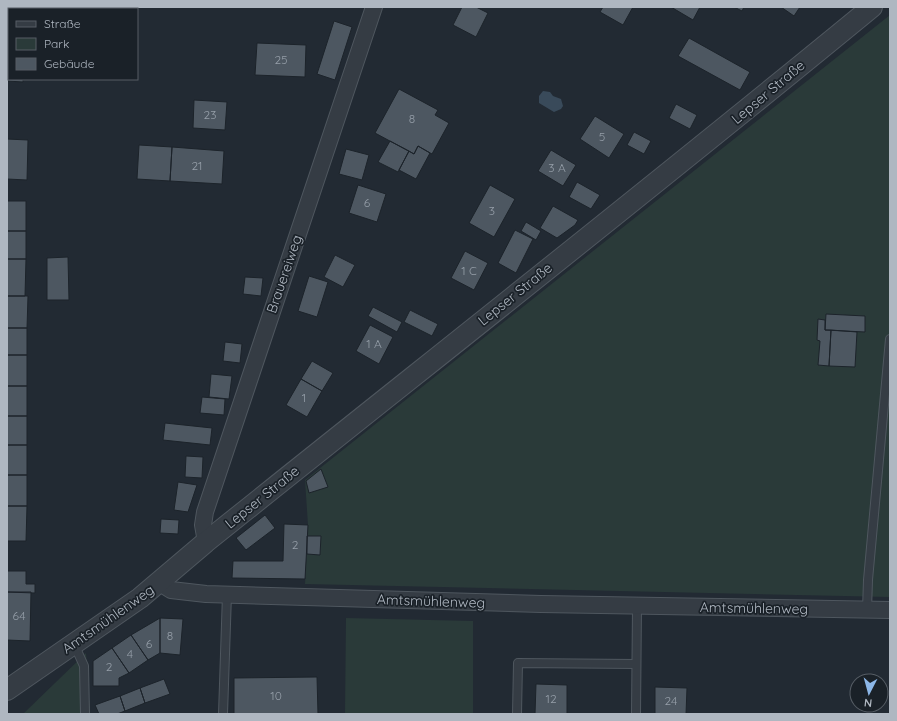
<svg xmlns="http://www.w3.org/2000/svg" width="897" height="721" font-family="Quicksand,sans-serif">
<rect width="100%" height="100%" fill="#222a33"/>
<path fill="#2a3a39" d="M890,15V597L305,584L308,525L305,480Z
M346,618L473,621V714H345Z
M86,653L90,714H23Z"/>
<path fill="#394a5a" d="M543,91L550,92L553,96L561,99L563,106L561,109L554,112L539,103V96Z"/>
<path fill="#4d5761" stroke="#1c232a" d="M7,7H25V9H9V25H7Z
M462,7H476L488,13L476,37L453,25Z
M603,7H633L623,25L600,12Z
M671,7H700L693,20Z
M734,7H744L742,11Z
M781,7H800L794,16Z
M334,21L352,27L335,80L317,74Z
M7,25H9V48H7Z
M689,38L750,72L740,90L678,56Z
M257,43L306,45L305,77L255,75Z
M7,48H9V79H23V82L7,81Z
M399,89L438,110L435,115L449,123L432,154L418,146L414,154L375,133Z
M194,100L227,102L225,130L193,128Z
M676,104L697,115L690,129L669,118Z
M595,116L624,134L609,158L580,139Z
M634,132L651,141L644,154L627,145Z
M7,139L28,140L27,180L7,179Z
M390,141L409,151L398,172L378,162Z
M139,145L172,147L170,181L137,179Z
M418,146L430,153L416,179L399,170L409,151L414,154Z
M172,147L224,151L222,184L170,181Z
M346,149L369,155L362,180L339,174Z
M551,150L576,165L563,186L538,171Z
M577,182L600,195L591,209L569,197Z
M358,185L386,194L377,222L349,213Z
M490,185L515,199L494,237L469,223Z
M7,201H26V231H7Z
M553,206L578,220L575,225L557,238L540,228Z
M526,222L541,231L536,240L521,231Z
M515,230L533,239L516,273L498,263Z
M7,231H26V259H7Z
M465,251L488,263L474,290L451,278Z
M335,255L355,265L343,287L324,277Z
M68,257L69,300H47V258Z
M7,259H26L25,296H7Z
M309,276L328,282L317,317L298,311Z
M245,277L263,278L261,296L243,294Z
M7,296H28L27,328H7Z
M373,307L402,322L397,332L368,316Z
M410,310L438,324L432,336L404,322Z
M826,314L865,316V332L825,330Z
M818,319L825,320V330H831L829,366L818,365L820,341L817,340Z
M370,325L393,337L379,364L356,351Z
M7,328H27V355H7Z
M831,330L857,332L855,367L829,366Z
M225,342L242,344L240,363L223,361Z
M7,355H27V386H7Z
M312,361L333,373L322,391L301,379Z
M211,374L232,376L229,399L209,397Z
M301,379L322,391L307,417L286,405Z
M7,386H27V416H7Z
M202,397L225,399L224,415L200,413Z
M7,416H27V445H7Z
M165,423L212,428L210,445L163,440Z
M7,445H27V475H7Z
M186,456L203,457L202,478L185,477Z
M321,469L328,487L309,493L306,481Z
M7,475H27V506H7Z
M178,482L197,485L188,512L174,510Z
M7,506H27L26,541H7Z
M265,515L275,528L246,550L236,538Z
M161,519L179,520L178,534L160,533Z
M284,524L308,525L305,579L232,578L233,561H283Z
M307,536H321L320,555L307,554Z
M7,571H26V584H35V593L7,592Z
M7,592H31L30,641L7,640Z
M160,618L183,619L180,655L160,653Z
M160,618V653L148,660L131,635Z
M131,635L148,660L129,673L112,648Z
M112,648L129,673L119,678V686H93V661Z
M317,677L318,714H234V678Z
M164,679L170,694L145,703L140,688Z
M536,684L567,685V714H535Z
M655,687L687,688L686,714H655Z
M140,688L145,703L125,711L120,696Z
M120,696L125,711L117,714H99L95,705Z"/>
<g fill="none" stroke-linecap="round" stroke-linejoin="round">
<defs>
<path id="service" d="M867,610L868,580L890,339
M74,644L84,666L85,714
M223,714L227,594
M517,714L518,663L636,664
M636,714L637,606"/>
<path id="minor" d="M206,542L203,525L205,512L374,7
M160,583L171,590L206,594L541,604L890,610"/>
<path id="tertiary" d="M7,690L140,598L206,542C428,364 652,188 872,7"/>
</defs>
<use href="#service" stroke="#4f575f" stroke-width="10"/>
<use href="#minor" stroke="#4f575f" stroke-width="18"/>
<use href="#tertiary" stroke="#4f575f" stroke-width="22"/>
<use href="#service" stroke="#353c44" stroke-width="8"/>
<use href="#minor" stroke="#353c44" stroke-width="16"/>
<use href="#tertiary" stroke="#353c44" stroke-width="20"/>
</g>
<g text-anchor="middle" stroke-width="3.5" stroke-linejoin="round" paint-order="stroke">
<g font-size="12" fill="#969fa9">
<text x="281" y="64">25</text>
<text x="210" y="119">23</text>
<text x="412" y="123">8</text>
<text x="602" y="141">5</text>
<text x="197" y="170">21</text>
<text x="557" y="172">3 A</text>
<text x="367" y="207">6</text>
<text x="492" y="215">3</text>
<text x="469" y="275">1 C</text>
<text x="374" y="348">1 A</text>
<text x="304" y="402">1</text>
<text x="295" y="549">2</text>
<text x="19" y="620">64</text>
<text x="170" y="640">8</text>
<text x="149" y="648">6</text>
<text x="130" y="658">4</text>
<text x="109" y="671">2</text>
<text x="276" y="700">10</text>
<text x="551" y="703">12</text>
<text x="671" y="705">24</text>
</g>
<g font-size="14" fill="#afb7c1" stroke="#1a2128">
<text transform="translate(768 92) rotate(-40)" y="5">Lepser Straße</text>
<text transform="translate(284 274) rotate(-71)" y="5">Brauereiweg</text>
<text transform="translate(515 294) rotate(-39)" y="5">Lepser Straße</text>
<text transform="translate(262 497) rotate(-39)" y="5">Lepser Straße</text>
<text transform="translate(431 601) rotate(2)" y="5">Amtsmühlenweg</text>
<text transform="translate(754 608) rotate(1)" y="5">Amtsmühlenweg</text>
<text transform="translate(108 619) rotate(-35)" y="5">Amtsmühlenweg</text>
</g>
</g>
<rect width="897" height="721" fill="none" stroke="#afb7c1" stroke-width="16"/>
<rect x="8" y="8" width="130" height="72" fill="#1a2128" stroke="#565d65"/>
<rect x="16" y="21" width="20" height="6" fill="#353c44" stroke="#565d65"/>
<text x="44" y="28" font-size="12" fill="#afb7c1">Straße</text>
<rect x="16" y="38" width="20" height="12" fill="#2a3a39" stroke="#565d65"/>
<text x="44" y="48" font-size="12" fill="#afb7c1">Park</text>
<rect x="16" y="58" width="20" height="12" fill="#4d5761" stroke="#565d65"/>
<text x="44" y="68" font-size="12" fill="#afb7c1">Gebäude</text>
<g transform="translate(869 693) rotate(186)"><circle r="19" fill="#1a2128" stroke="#565d65"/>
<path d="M0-3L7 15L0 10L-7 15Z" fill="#8cb7e8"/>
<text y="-6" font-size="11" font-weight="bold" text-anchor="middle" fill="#afb7c1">N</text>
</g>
</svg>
